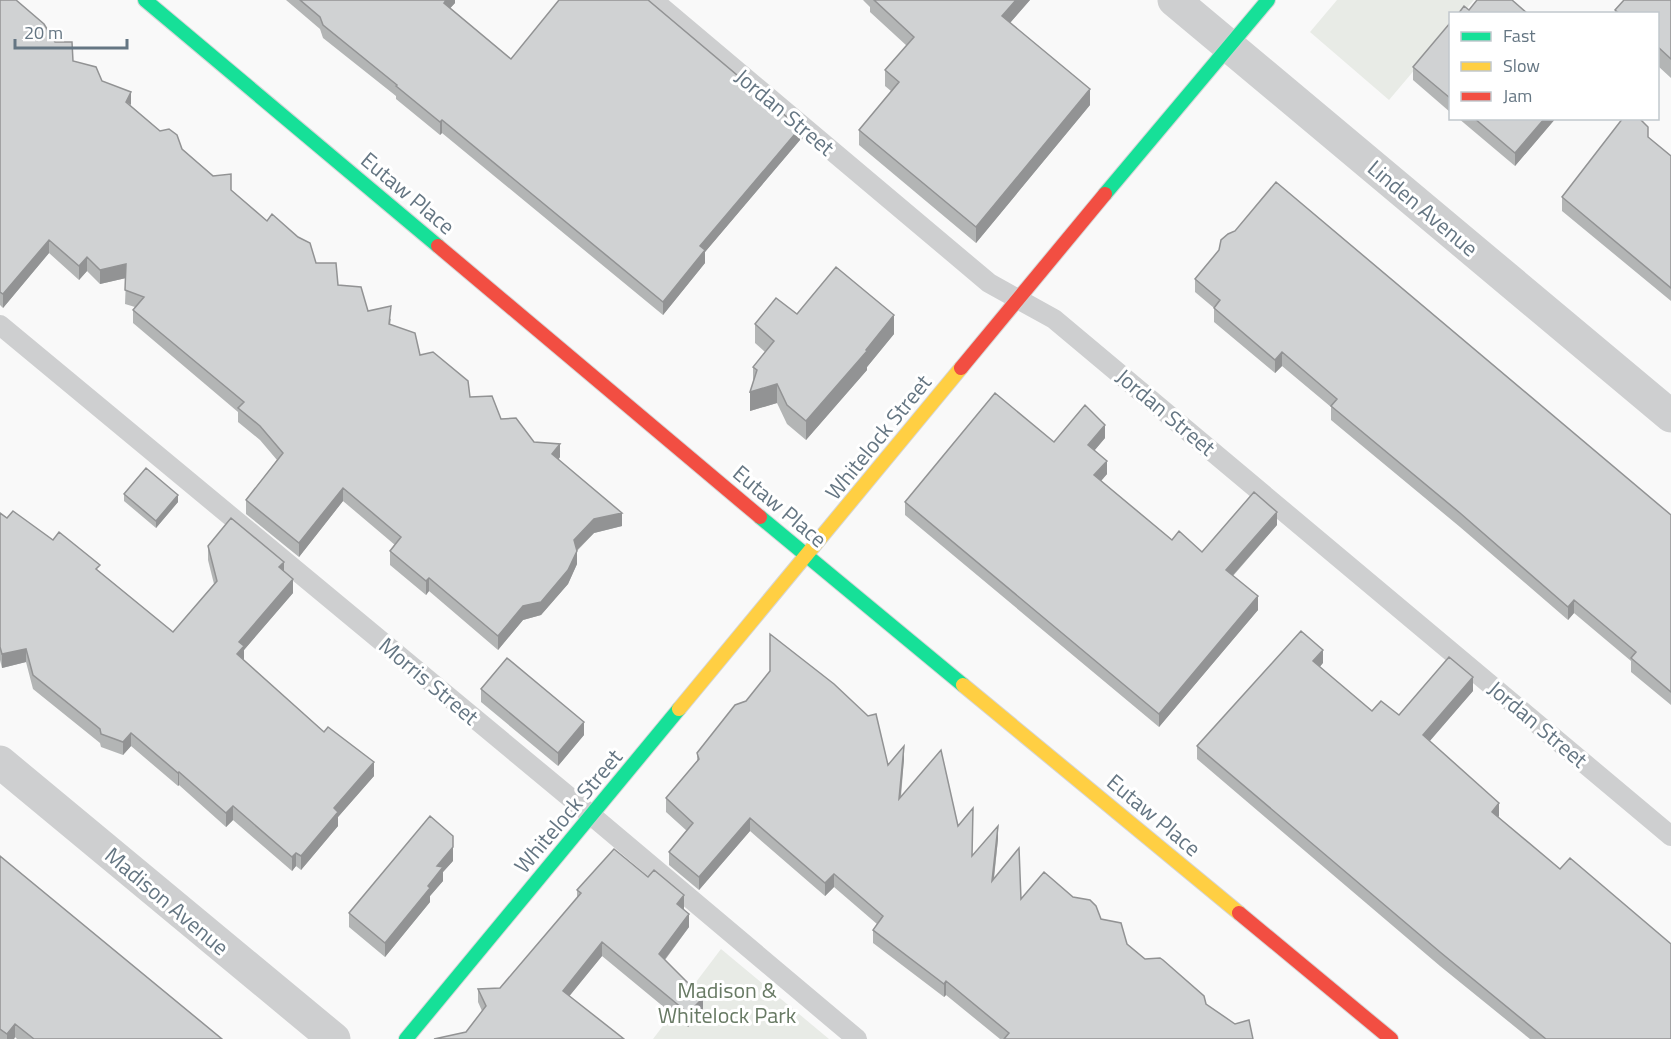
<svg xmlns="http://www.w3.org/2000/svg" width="1671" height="1039" font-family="'Titillium Web',sans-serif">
<rect width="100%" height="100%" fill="#f9f9f9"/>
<path fill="#e8ebe6" d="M1337,0H1474L1463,13L1450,14V28L1389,100L1310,32Z
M721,949L829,1039H653Z"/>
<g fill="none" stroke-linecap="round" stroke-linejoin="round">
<defs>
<path id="fast" d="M145,0L438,246
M1105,194L1268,0
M760,517L963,685
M406,1039L679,709"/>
<path id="slow" d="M963,685L1239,913
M679,709L961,368"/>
<path id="jam" d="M438,246L760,517
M961,368L1105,194
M1239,913L1391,1039"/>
</defs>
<use href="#fast" stroke="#d5d6d7" stroke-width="16"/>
<use href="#slow" stroke="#d5d6d7" stroke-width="16"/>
<use href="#jam" stroke="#d5d6d7" stroke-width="16"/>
<path stroke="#cecfd0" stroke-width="20" d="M653,0L989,283L1054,319L1671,836
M0,325L591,815L857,1039"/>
<path stroke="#cecfd0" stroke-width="33" d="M1174,0L1671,416
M0,762L334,1039"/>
<use href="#fast" stroke="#16e098" stroke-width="14"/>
<use href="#slow" stroke="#ffcf43" stroke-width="14"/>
<use href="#jam" stroke="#f24e42" stroke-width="14"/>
</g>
<path fill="#b3b5b5" d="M0,0L55,42L73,61L102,81L160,131L231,190L316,263L338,285L368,311L391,319L390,325L420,355L470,397L534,442L560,457L558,460L622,526L594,533L577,551V564L568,584L541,615L523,620L498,650L429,591L426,595L390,565V551L395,545L343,501L299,557L246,514V500L277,460L260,440L238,422V412L133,323V310L135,307L125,304L126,278L100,284L87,271L79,280L49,253L3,308L0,305Z
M286,0H455V3L450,8L511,59L800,140L705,252V263L663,315L442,133L440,135L396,99V96L323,38L320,29Z
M863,0H1030L1010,23L1090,105L976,243L859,145V130L891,91L885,86V70L907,46L870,12V7Z
M1671,0V78L1658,66V14H1615V10Z
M1450,23V112L1413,80V67Z
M1458,118H1556L1515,166Z
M1648,137L1671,156V301L1562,211V197Z
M1195,279L1671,515V705L1631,672V661L1574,613L1568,620L1460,527L1331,420V407L1282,366L1275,373L1214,322V308L1195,292Z
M797,314L894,334L867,367V370L806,440L787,424L777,403L750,411L753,383V367L765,352L755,343V324Z
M1105,438L1094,451L1107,474L1101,481L1172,540L1202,552L1277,525L1233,576L1258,610L1159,727L905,515V502L1054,442Z
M124,494L178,502L156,528L124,501Z
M0,513L7,518L100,572L173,632L214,584L208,560V546L284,571L293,593L244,650L243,660L374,776L338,817V826L301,870L296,866L292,871L233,820L226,827L179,785L178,786L131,746L123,755L101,747L100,743L33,689L26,662L2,668L0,660Z
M1323,663L1319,667L1372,711L1399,715L1473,691L1429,741L1499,816L1498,817L1671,1039H1530L1440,966L1197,759V746Z
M481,689L584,735L558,766L481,702Z
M697,753L888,765L904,759L901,797L958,826L972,855L998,839L994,879L1021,899L1073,897L1101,919L1127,944L1145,959L1253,1039H1000L946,995L944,997L873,943V930L877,924L834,887L825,896L750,831L699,890L669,865V852L687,831L666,812V798L697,761Z
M0,856L222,1039H17L15,1037L14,1039H0Z
M453,861L443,872V881L430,896V902L385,957L349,927V913Z
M577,890L684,909L689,927L665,960L703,1011L688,1027L602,956L569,996L466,1032L482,1011L478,1002V989L500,988L577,898Z"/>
<path fill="#929394" d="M446,0H455V3L444,15V3Z
M1016,0H1030L1002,32V16Z
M1090,89V105L976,243V227Z
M131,92V105L126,102Z
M1545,118H1556L1515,166V153Z
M442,120V133L440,135V122Z
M800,128V140L705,252V263L663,315V302L700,246Z
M49,240V253L3,308V294Z
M87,257V271L79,280V266Z
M126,264V278L100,284V270Z
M894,315V334L867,367V370L806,440V421Z
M1282,352V366L1275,373V360Z
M777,384V403L750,411V392Z
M1105,425V438L1088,458V445Z
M560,444V457L552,468V454Z
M1107,461V474L1094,489V475Z
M343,488V501L299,557V543Z
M178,495V502L156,528V521Z
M1277,512V525L1226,583V570Z
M622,513V526L594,533L574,553V540L594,519Z
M577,551V564L568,584L541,615L523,620L498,650V636L523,606Z
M284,562V576L279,567Z
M429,578V591L426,595V581Z
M293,579V593L244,650V660L237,654L239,642Z
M1258,596V610L1159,727V714Z
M1574,600V613L1568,620V607Z
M26,649V662L2,668V654Z
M1323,650V663L1313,675V661Z
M1473,677V691L1423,749V735Z
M584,722V735L558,766V753Z
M131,733V746L123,755V742Z
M904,746V759L899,812V799Z
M374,762V776L338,817V826L301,870V856L334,808Z
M179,772V785L178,786V773Z
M1499,803V816L1492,825V812Z
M233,806V820L226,827V813Z
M750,818V831L699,890V877Z
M998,826V839L992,894V881Z
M453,847V861L443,872V881L430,896V902L385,957V943L428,886L437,866Z
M296,853V866L292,871V857Z
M834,874V887L825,896V883Z
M684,895V909L677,917V904Z
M689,914V927L659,967V954Z
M602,942V956L563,1004V991Z
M946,981V995L944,997V984Z
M703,998V1011L688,1027V1013Z
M15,1024V1037L14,1039H7V1034Z"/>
<path fill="#d0d2d3" stroke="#929394" stroke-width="1.5" d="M0,0H16L44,24L55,42H72L73,61L96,67L102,81L131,92L126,102L160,131L169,129L177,135L182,149L213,176L231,174V190L267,221L272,214L298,237L310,243L316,263H336L338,285L361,287L368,311L391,306L389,324L415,333L420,355L433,352L468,381L470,397L492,396L501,419L516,418L534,442L560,444L552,454L622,513L594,519L574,540L577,551L568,570L541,602L523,606L498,636L429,578L426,581L390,551L401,537L343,488L299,543L246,500L283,453L260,426L238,408L244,402L133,310L144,297L125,290L126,264L100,270L87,257L79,266L49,240L3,294L0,292Z
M300,0H446L444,3L511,59L559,0H648L800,128L700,246L705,250L663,302L442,120L440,122L396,86L397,85L323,25L320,17Z
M874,0H1016L1002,16L1090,89L976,227L859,130L899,82L885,70L914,37Z
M1477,0H1512L1528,14H1458L1464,6L1469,10Z
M1624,0H1671V59L1658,47V14H1620L1615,10Z
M1450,23V98L1413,67Z
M1474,118H1545L1515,153Z
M1623,118H1639L1648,127V137L1671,156V288L1562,197Z
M1276,182L1671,515V692L1631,658L1636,652L1574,600L1568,607L1460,513L1331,406L1337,399L1282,352L1275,360L1214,308L1220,300L1195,279L1219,250L1221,240L1228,234L1235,231Z
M836,267L894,315L866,350L867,351L806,421L787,405L777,384L750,392L757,370L753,367L774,341L755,324L776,298L797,314Z
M995,393L1054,442L1085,405L1105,425L1088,445L1107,461L1094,475L1172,540L1179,531L1202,552L1254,492L1277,512L1226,570L1258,596L1159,714L905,502Z
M146,468L178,495L156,521L124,494Z
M13,511L53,540L59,532L100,565L96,569L173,632L217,581L208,546L231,518L284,562L279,567L293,579L239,642L244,646L237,654L324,732L328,727L374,762L334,808L338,812L301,856L296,853L292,857L233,806L226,813L179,772L178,773L131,733L123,742L101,734L100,729L33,675L26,649L2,654L0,647V513L7,518Z
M1301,631L1323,650L1313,661L1372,711L1381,701L1399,715L1449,657L1473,677L1423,735L1499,803L1492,812L1560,869L1570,858L1671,944V1039H1546L1440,952L1197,746Z
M770,634L834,684L868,716L876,714L888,765L904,746L899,799L941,750L958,826L973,808L972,856L998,826L992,881L1019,848L1021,899L1044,872L1073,897L1090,900L1096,906L1101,919L1121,923L1127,944L1145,959L1160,958L1163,960L1204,996L1206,1004L1235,1024L1249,1020L1253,1039H1004L1009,1033L946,981L944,984L873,930L883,916L834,874L825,883L750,818L699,877L669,852L693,823L666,798L699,759L697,753L735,705L746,701L770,671Z
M507,658L584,722L558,753L481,689Z
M430,816L453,836V847L437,866L443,867L428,886L430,888L385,943L349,913Z
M614,849L648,877L654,870L684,895L677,904L689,914L659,954L703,998L688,1013L602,942L563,991L624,1039H434L466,1032L486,1006L478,989L500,988L581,893L577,890Z
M0,856L222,1039H34L15,1024L7,1034L0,1029Z"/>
<g text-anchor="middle" stroke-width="6" stroke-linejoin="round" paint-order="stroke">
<g font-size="22" fill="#657683" stroke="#fff">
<text transform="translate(785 112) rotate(40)" y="8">Jordan Street</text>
<text transform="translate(408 193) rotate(40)" y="8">Eutaw Place</text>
<text transform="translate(1423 208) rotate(40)" y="8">Linden Avenue</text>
<text transform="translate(1166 412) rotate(40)" y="8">Jordan Street</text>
<text transform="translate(878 437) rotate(-51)" y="8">Whitelock Street</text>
<text transform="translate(780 506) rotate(40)" y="8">Eutaw Place</text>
<text transform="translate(429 681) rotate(40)" y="8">Morris Street</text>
<text transform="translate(1538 724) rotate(40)" y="8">Jordan Street</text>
<text transform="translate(568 811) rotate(-50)" y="8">Whitelock Street</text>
<text transform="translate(1154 815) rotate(40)" y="8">Eutaw Place</text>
<text transform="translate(167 901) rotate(40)" y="8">Madison Avenue</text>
</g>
<g font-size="22" fill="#687a64" stroke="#fff">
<text x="727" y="998">Madison &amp;<tspan x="727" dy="25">Whitelock Park</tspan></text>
</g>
</g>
<rect x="1449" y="12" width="210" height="108" fill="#ffffff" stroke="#c1c8cd" stroke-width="1.5"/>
<rect x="1461" y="32" width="30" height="9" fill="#16e098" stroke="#c1c8cd" stroke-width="1.5"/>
<text x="1503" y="42" font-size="18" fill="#657683">Fast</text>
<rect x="1461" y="62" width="30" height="9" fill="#ffcf43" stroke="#c1c8cd" stroke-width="1.5"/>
<text x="1503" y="72" font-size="18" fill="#657683">Slow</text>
<rect x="1461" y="92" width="30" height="9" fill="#f24e42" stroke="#c1c8cd" stroke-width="1.5"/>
<text x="1503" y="102" font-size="18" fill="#657683">Jam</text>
<path d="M15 39v9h112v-9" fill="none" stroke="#657683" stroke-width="3"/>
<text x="24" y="39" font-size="18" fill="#657683" stroke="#ffffff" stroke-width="4.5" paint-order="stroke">20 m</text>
</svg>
